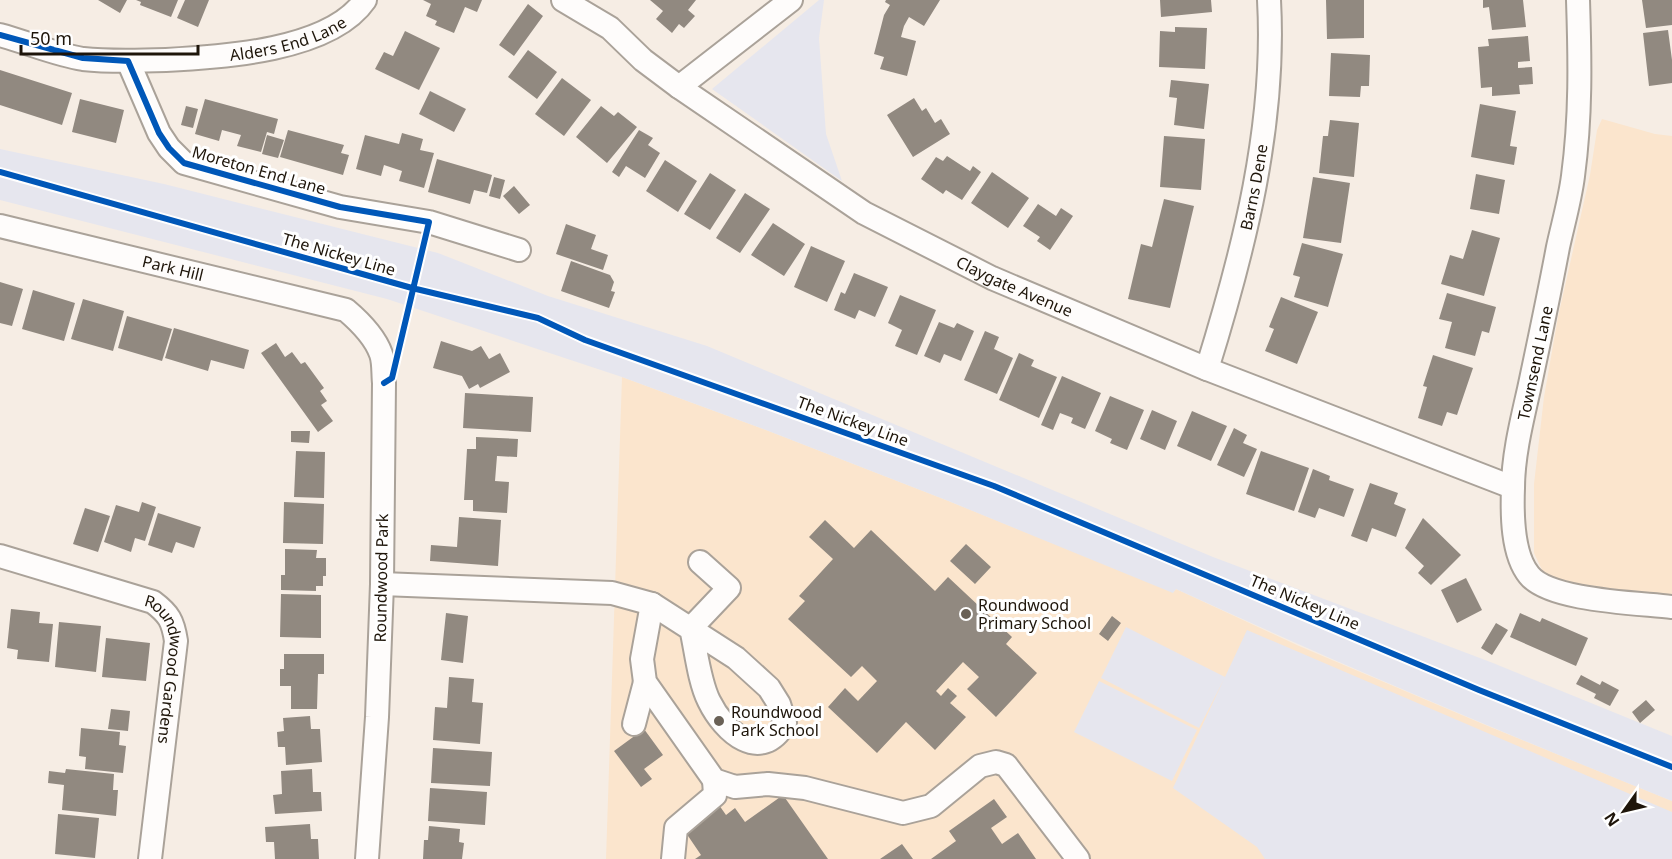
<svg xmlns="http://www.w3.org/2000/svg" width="1672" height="859" font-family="'Noto Sans',sans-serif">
<rect width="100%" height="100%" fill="#f6ede4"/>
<path fill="#fbe5cd" d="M1602,119L1655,134L1672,136V597L1558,581L1543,572L1534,553V484L1544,397L1558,317L1590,175L1597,130Z
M622,377L766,430L946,500L1173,592L1176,589L1299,646L1483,724L1672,801V859H606Z"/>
<path fill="#e6e6ee" d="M819,0H824L819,38L826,134L842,181L712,89Z
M0,149L164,184L438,253L548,296L707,346L1213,557L1493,663L1672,736V801C1505,734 1340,664 1176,589L1173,593L946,500L766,430L622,377L387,299L0,200Z
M1126,627L1225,677L1247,630L1672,812V859H1265L1257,847L1173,788L1224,679L1199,728L1101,678Z
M1099,681L1197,730L1172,781L1074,732Z"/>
<path fill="#918980" d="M98,0H127L120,13Z
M136,0H178L171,17L140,5L141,2Z
M185,0H209L198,27L177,18Z
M423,0H482L477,12L465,7L454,33L435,25L437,21L426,16L431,4Z
M650,0H696L688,10L695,16L684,28L679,24L672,33L656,19L663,11Z
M886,0H940L924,26L909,17L904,26L901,37L916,41L907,76L880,69L884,57L874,54L884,15L890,5L885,2Z
M1160,0H1211L1212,12L1161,17Z
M1326,0H1364V38L1327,39Z
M1483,0H1523L1526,27L1492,30L1489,7L1483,8Z
M1642,0H1672V25L1646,28Z
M528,4L543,16L514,56L499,45Z
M1175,27L1207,28L1205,69L1159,67L1160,31L1175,32Z
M1668,30L1672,60V83L1649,86L1643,33Z
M405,31L440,48L419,90L375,69L384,52L393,56Z
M1528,36L1530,61L1518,62V68L1532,67L1533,84L1519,85L1520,94L1492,96V87L1481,88L1478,47L1489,46L1488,39Z
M528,50L557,72L537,99L508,77Z
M1331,53L1370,55L1369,86H1361L1360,97L1329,96Z
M0,70L72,93L62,125L0,105Z
M562,78L591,100L564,136L535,114Z
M1171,80L1209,84L1204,129L1174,125L1177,98L1169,97Z
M430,91L466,109L454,132L419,114Z
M914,98L922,111L926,108L935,123L941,119L950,134L913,157L887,115Z
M80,99L124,110L116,143L72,132Z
M205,99L278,119L274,134L267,132L261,152L237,146L241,135L222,130L219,141L195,134Z
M1480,104L1516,111L1510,146L1517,147L1514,165L1471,157Z
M186,106L198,109L193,128L181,125Z
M601,106L614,116L618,112L637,127L607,163L576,137Z
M1330,120L1359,123L1354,177L1319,173L1323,136H1328Z
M288,130L344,145L341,153L349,155L343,175L280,157Z
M639,130L653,138L648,145L660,153L645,178L626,166L619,177L612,172Z
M402,133L423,139L420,150L434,153L424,188L399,181L402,171L384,165L381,176L356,169L365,135L399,144Z
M267,135L284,140L278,158L262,154Z
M1164,136L1205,139L1201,190L1160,187Z
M947,156L970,171L973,166L981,172L962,200L946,190L943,194L921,179L936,157L943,161Z
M437,159L492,175L487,193L474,190L470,204L428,192Z
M665,160L697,181L678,212L646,191Z
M992,172L1029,198L1008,228L971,203Z
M710,173L736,190L710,230L684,214Z
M1476,174L1505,180L1499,214L1470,209Z
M494,177L505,180L500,199L489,196Z
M1313,177L1350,183L1341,243L1303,238Z
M514,186L530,205L519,214L503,196Z
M745,193L770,209L740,253L716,238Z
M1164,199L1194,206L1170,308L1128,299L1141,244L1152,247Z
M1038,204L1056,216L1061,208L1073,216L1050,250L1037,241L1040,237L1023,226Z
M773,223L805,244L784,276L751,255Z
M566,224L596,235L591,249L608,255L603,270L556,254Z
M1472,230L1500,238L1484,296L1441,284L1450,255L1463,259Z
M1302,243L1343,254L1328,307L1294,297L1300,277L1293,275Z
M811,246L845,261L827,302L794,287Z
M571,261L610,275L614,282L611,291L615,292L609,308L561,291Z
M854,273L888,287L875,317L859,310L855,319L834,310L841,292L845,294Z
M0,282L23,289L12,326L0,323Z
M33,290L75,303L64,341L22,329Z
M1447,293L1496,307L1489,333L1482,331L1475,356L1445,348L1452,322L1439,319Z
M900,295L936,310L917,355L895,346L902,330L888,323Z
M1281,297L1318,312L1297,364L1265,351L1274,329L1269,327Z
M83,299L124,311L113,351L71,339Z
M127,316L172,329L162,361L118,348Z
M939,322L954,328L957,323L974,331L961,361L944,354L940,363L924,356Z
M174,328L249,350L244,369L211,360L208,371L165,358Z
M985,331L999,337L994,349L1013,358L997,394L964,380Z
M441,341L472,351L481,346L489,359L500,353L510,372L480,388L478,384L469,389L462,376L433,368Z
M276,343L285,357L292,352L301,364L305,362L324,388L320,391L327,401L321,405L333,421L318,432L261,353Z
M1019,353L1034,360L1031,366L1057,377L1039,418L999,400Z
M1433,355L1473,368L1457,415L1447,412L1442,426L1418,418L1427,387L1423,386Z
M1062,376L1101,393L1085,429L1071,423L1073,418L1060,413L1053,430L1041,425Z
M465,393L533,397L531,432L463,428Z
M1110,396L1144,410L1127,450L1110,443L1112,439L1095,431Z
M1152,410L1177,421L1165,450L1140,439Z
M1192,411L1227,426L1211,461L1177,446Z
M1234,428L1247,435L1243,443L1257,449L1244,477L1217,465Z
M291,431H310L309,443L291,442Z
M476,437L518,439L517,457L497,456L495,481L509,482L507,513L473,511V500H464L467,449H476Z
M296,451L325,452L324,498L294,497Z
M1261,451L1309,468L1294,511L1246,494Z
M1313,469L1330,476L1329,480L1354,489L1344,517L1319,508L1315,518L1298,512Z
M1370,483L1398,493L1394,504L1406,509L1396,537L1372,528L1367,542L1351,536Z
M142,502L156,507L145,541L135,538L131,552L104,542L116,505L139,512Z
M284,502L324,504L323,544L283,543Z
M85,508L110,516L98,552L73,544Z
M158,513L201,527L194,548L176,542L172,553L148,545Z
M459,517L501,520L498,566L430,561L431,545L457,547Z
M1423,518L1461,555L1431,585L1418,573L1424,566L1405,548Z
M825,520L854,548L871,530L935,591L948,577L1012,637L1006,644L1037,673L996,717L967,689L979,677L963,662L936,691L941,696L948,688L957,696L950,703L966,717L935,750L906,722L877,753L828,707L845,688L858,701L877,681L862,666L851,677L788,619L805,601L799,596L833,559L809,537Z
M966,544L991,567L975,584L950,561Z
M285,549L317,550L316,558H326V576H323V586H316V591L281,590V575H285Z
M1466,578L1482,610L1457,623L1441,590Z
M281,594L321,595V638L280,637Z
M11,609L40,612L39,623L53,624L49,662L17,659L18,650L7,648Z
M446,613L468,616L463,663L441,660Z
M1520,613L1540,622L1542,618L1588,638L1576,666L1510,637Z
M1112,616L1121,623L1108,641L1099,634Z
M59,622L101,626L96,672L55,667Z
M1496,623L1508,630L1492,655L1481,648Z
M106,638L150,643L146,681L102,677Z
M284,654H324V674H318L317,709H291V686H280V669H284Z
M1581,675L1600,685L1602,681L1619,690L1610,706L1594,698L1596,694L1576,684Z
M449,677L474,679L472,702L483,703L480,744L433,740L435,707L447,708Z
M1646,700L1655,710L1640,723L1632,712Z
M111,709L130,711L128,731L108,729Z
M310,716L311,729H320L322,762L286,765L285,747H278L277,732L284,731L283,718Z
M81,728L120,732L119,745L126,746L123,773L85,769L86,757L79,756Z
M644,729L663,755L644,769L652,779L641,787L614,751Z
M433,748L492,752L490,786L431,783Z
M66,769L114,774L113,790H118L116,816L62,810L64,785L48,783L49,771L65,773Z
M312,769L313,792H321L322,811L275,814L273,795L282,794L281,771Z
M430,788L487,792L485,825L428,821Z
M783,795L828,859H695L701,855L684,830L719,805L726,815L735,808L745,822Z
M994,799L1007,817L991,828L1002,844L1018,833L1036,859H931L956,841L949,831Z
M58,814L99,818L95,858L55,854Z
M310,824L311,839H318L319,859H275L274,842H266L265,827Z
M429,826L460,829L459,842L464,843L462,859H423L424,840H428Z
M902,844L913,859H880Z"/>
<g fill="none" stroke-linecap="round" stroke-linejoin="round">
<defs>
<g id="minor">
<path id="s1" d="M563,0L610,28L643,60L679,87L864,213L992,278L1207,369L1512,487"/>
<path d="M1578,0C1580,60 1581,116 1573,176C1570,200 1563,224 1558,247C1549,295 1539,342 1529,389C1522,420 1513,456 1513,488C1512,514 1512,554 1529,575C1549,601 1639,603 1672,607"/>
<path id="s2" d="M0,35C26,42 57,55 83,59C110,62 138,61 166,60C222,57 330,51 365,0"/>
<path d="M128,61L159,133L169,148L184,163L340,207L429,222L519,250"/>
<path d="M679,87L791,0"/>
<path id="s3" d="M0,226L346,310C359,321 375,337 381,354C384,362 383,374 384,383L382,584L377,717L367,859"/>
<path id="s4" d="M1207,369C1244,250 1276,125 1269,0"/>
<path id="s5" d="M0,556L153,602C169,614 173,621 176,641L150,859"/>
<path d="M382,584L612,593L652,604L736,658L769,688L779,704L785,723C761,765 724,732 709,701C699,681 696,650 691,628L729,588L700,562"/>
<path d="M652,604L642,659L645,682L714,780L735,787L768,784L805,788L903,813L931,806L980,766L996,762L1006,765L1078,859"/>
<path d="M634,724L645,682"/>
<path d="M673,859L676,828L715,795L714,780"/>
</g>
</defs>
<use href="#minor" stroke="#aaa299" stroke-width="26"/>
<use href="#minor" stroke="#fefcfb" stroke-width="22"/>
<defs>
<path id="cycleway" d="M0,35L83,58L128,61L159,133L169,148L184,163L340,207L429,222L392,378L384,383
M0,172L412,288L538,318L585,340L994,486L1479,690L1672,767"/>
</defs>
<use href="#cycleway" stroke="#fff" stroke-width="10"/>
<use href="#cycleway" stroke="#0057b8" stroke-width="6"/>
</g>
<g fill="#6a6156" stroke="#fff" stroke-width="2">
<circle cx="966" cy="614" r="6"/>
<circle cx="719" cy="721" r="6"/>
</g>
<g text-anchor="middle" stroke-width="6" stroke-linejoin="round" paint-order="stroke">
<g font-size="16" fill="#1e150a" stroke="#fff">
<text dy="6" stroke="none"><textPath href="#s2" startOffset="294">Alders End Lane</textPath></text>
<text transform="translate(259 170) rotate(16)" y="6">Moreton End Lane</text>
<text dy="6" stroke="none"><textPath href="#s4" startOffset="188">Barns Dene</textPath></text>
<text transform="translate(339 254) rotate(16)" y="6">The Nickey Line</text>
<text dy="6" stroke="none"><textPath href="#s3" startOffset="178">Park Hill</textPath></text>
<text dy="6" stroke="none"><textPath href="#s1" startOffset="537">Claygate Avenue</textPath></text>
<text transform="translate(1535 363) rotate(-78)" y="6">Townsend Lane</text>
<text transform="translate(853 421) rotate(20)" y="6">The Nickey Line</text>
<text transform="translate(381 578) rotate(-89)" y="6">Roundwood Park</text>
<text transform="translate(1305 602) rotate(23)" y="6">The Nickey Line</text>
<text dy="6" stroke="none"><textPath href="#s5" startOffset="231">Roundwood Gardens</textPath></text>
</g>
<g font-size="16" fill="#1e150a" stroke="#fff" text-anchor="start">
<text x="978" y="611">Roundwood<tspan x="978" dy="18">Primary School</tspan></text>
<text x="731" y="718">Roundwood<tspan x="731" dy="18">Park School</tspan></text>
</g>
</g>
<g transform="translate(1624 811) rotate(236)" stroke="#ffffff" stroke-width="4.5" paint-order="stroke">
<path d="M0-4.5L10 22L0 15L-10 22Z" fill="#1e150a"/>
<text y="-9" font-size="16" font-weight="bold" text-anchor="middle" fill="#1e150a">N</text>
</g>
<path d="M21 45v9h177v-9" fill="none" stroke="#1e150a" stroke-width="3"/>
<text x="30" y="45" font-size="18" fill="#1e150a" stroke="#ffffff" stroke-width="4.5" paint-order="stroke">50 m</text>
</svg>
